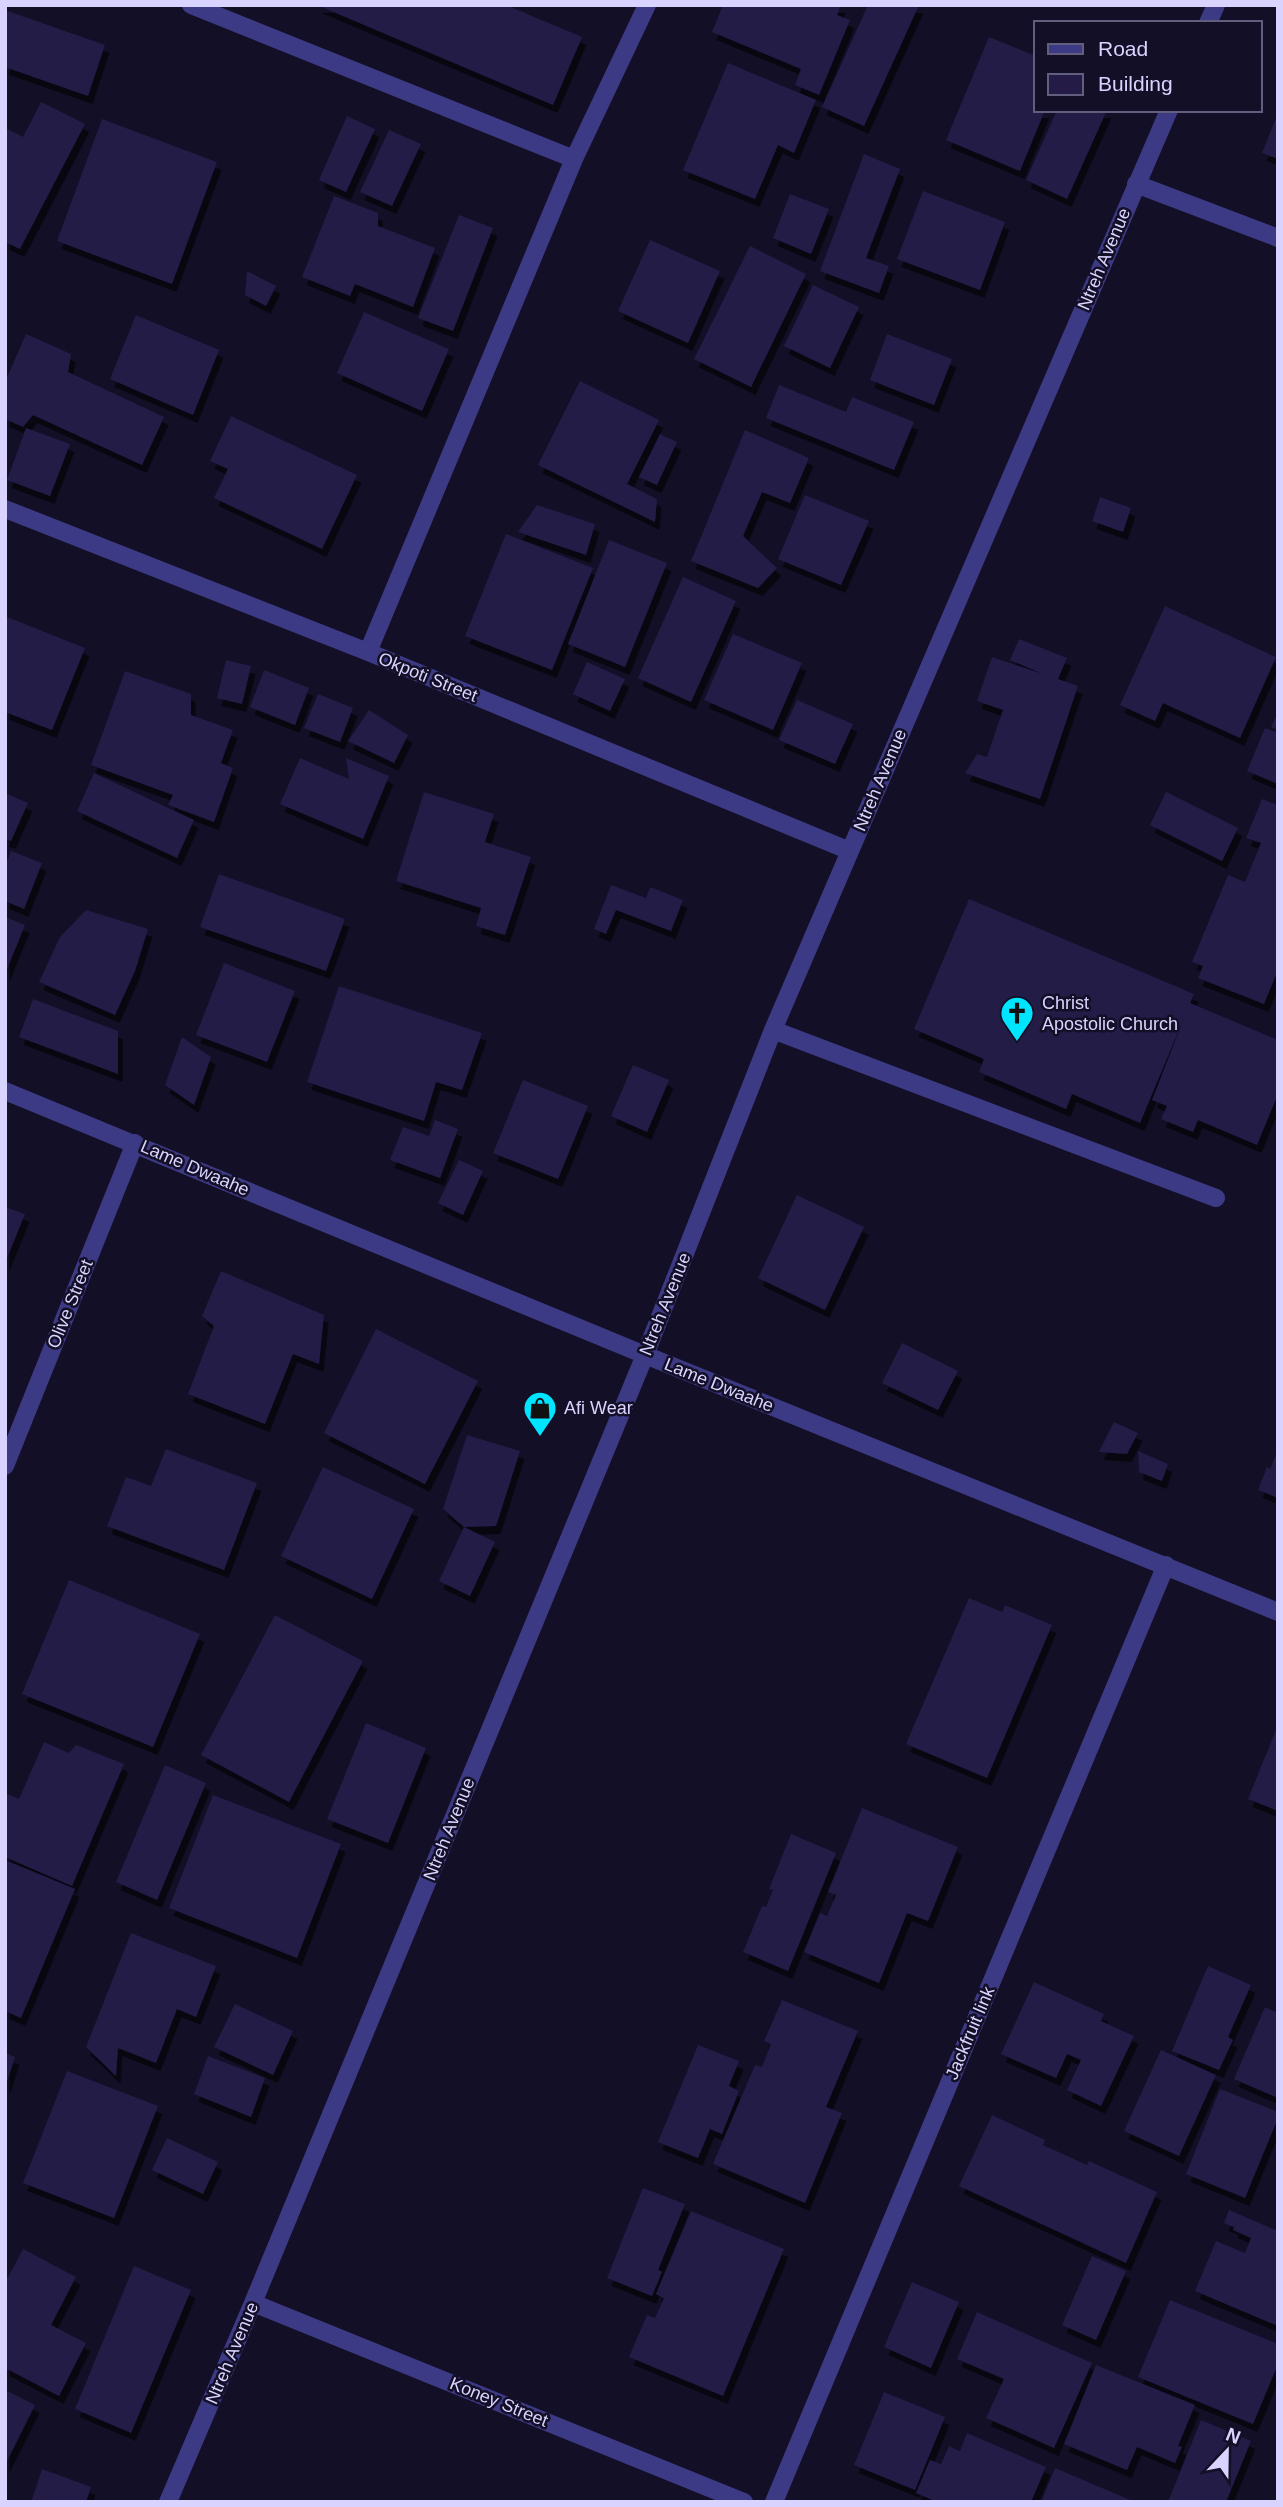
<svg xmlns="http://www.w3.org/2000/svg" width="1283" height="2507" font-family="Helvetica,sans-serif">
<defs>
<filter id="shadow"><feDropShadow dx="4.5" dy="8" stdDeviation="0" flood-color="#0009"/></filter>
</defs>
<rect width="100%" height="100%" fill="#130f26"/>
<path fill="#241b47" filter="url(#shadow)" d="M317,5H506L582,37L553,105Z
M723,5H841L837,15L850,20L819,95L795,85L801,69L712,32Z
M868,5H919L864,126L822,107Z
M5,10L105,45L88,96L5,67Z
M989,37L1036,56V110H1045L1020,171L946,140Z
M728,63L816,100L794,153L778,145L755,199L683,170Z
M41,102L85,124L20,249L5,242V128L23,137Z
M1057,110H1107L1067,199L1026,180Z
M1278,113V159L1262,153Z
M347,116L375,129L346,192L319,180Z
M102,119L217,162L172,284L57,241Z
M389,130L421,144L392,206L360,192Z
M864,154L900,169L866,258L889,266L879,293L820,271Z
M923,191L1005,222L980,290L897,259Z
M790,194L829,209L811,254L773,238Z
M334,196L378,213V226L435,248L413,307L355,284L350,296L302,277Z
M459,215L493,228L453,331L418,318Z
M650,240L720,271L688,343L618,311Z
M750,246L806,274L751,387L694,359Z
M247,271L276,286L266,306L245,295Z
M813,285L859,307L830,368L784,346Z
M364,312L449,349L422,411L337,373Z
M136,315L219,350L193,415L110,379Z
M26,334L71,354L68,372L164,417L142,465L33,415L23,427L5,419V382Z
M887,334L952,359L934,405L870,380Z
M580,381L659,420L627,484L657,499L655,522L538,465Z
M779,385L846,412L852,397L914,422L894,470L766,418Z
M231,416L357,475L322,549L214,498L228,469L210,461Z
M26,428L70,444L50,496L7,480Z
M745,430L809,458L790,503L762,492L743,536L777,568L758,588L691,561Z
M660,434L677,442L657,485L639,477Z
M805,495L869,521L841,585L778,559Z
M1100,497L1131,508L1123,532L1092,521Z
M537,505L595,524L586,555L518,532Z
M506,534L593,568L552,670L465,636Z
M609,540L667,563L625,667L568,644Z
M683,577L736,601L691,702L638,678Z
M1165,606L1276,657L1240,738L1163,703L1155,721L1120,705Z
M7,617L85,648L52,730L5,712V622Z
M733,634L802,663L773,730L704,700Z
M1019,639L1067,658L1058,679L1078,686L1040,799L965,773L977,754L987,757L1003,710L977,701L992,657L1043,674L1010,660Z
M226,660L251,666L242,704L217,698Z
M587,662L625,679L610,711L573,694Z
M264,670L309,688L295,725L250,707Z
M125,671L191,694V715L233,730L221,763L233,768L214,822L168,805L173,795L91,765Z
M318,694L353,708L340,742L304,728Z
M797,700L853,724L835,764L779,740Z
M369,710L408,735L394,763L348,741Z
M1278,712V730L1271,727Z
M1265,728L1278,733V784L1247,771Z
M300,758L349,779L346,758L389,776L363,839L280,804Z
M94,773L194,820L177,858L77,811Z
M424,792L494,814L485,842L531,857L505,935L476,926L481,908L396,881Z
M1166,792L1238,828L1222,861L1150,825Z
M5,793L28,803L11,841L5,839Z
M1262,799L1278,805V970L1264,1004L1198,978L1203,966L1192,962L1228,875L1245,882L1261,843L1246,838Z
M11,851L42,863L24,909L5,901V867Z
M219,874L345,919L326,971L200,927Z
M611,885L646,898L650,887L683,900L671,931L616,910L606,934L594,929Z
M969,899L1194,994L1190,1003L1278,1040V1094L1257,1145L1198,1120L1193,1132L1161,1119L1167,1106L1152,1100L1186,1013L1140,1123L1072,1094L1066,1109L979,1072L984,1059L914,1029Z
M86,910L148,929L135,971L115,1015L39,982L60,937Z
M5,917L25,925L5,974Z
M224,963L295,991L267,1062L196,1035Z
M339,986L482,1033L462,1090L436,1082L424,1121L307,1082Z
M33,999L118,1031V1074L19,1037Z
M182,1037L211,1057L194,1105L165,1085Z
M633,1065L669,1080L647,1132L611,1116Z
M523,1080L588,1106L558,1179L493,1153Z
M435,1120L458,1129L440,1178L390,1160L403,1127L429,1136Z
M459,1160L483,1171L463,1215L438,1203Z
M797,1195L864,1227L825,1310L758,1278Z
M5,1207L25,1214L5,1263Z
M221,1271L324,1315L319,1364L293,1354L265,1424L188,1394L214,1326L202,1316Z
M376,1329L478,1381L425,1484L324,1433Z
M902,1343L958,1371L938,1410L882,1383Z
M1114,1422L1138,1433L1127,1454L1099,1452Z
M467,1435L520,1451L496,1526L464,1527L443,1509Z
M166,1449L257,1483L224,1570L107,1526L126,1477L151,1486Z
M1278,1450V1498L1258,1490L1267,1467L1270,1469Z
M1138,1451L1168,1464L1162,1481L1139,1472Z
M323,1467L414,1509L372,1599L281,1556Z
M464,1527L495,1542L470,1596L439,1581Z
M69,1580L200,1634L153,1747L22,1694Z
M969,1598L1002,1612L1005,1605L1052,1625L987,1778L906,1744Z
M275,1615L363,1661L289,1802L201,1755Z
M366,1723L426,1748L388,1843L327,1819Z
M1278,1725V1811L1248,1799Z
M44,1742L69,1753L76,1745L124,1764L72,1886L5,1857V1793L19,1799Z
M165,1765L206,1783L157,1900L116,1882Z
M213,1795L341,1844L297,1958L169,1908Z
M862,1808L958,1847L928,1921L907,1913L879,1983L804,1952L820,1913L827,1916L836,1895L828,1892Z
M791,1834L836,1853L788,1971L743,1952L762,1906L766,1907L773,1890L769,1889Z
M5,1860L75,1889L21,2018L5,2011Z
M131,1933L216,1966L196,2017L177,2009L156,2063L118,2048L116,2076L86,2047Z
M1208,1966L1251,1985L1228,2037L1233,2040L1219,2070L1172,2051Z
M1034,1982L1104,2014L1101,2021L1134,2036L1101,2106L1067,2090L1081,2060L1067,2054L1056,2078L1001,2054Z
M782,2000L858,2031L826,2107L842,2113L805,2203L713,2164L755,2065L762,2067L771,2044L764,2041Z
M235,2004L293,2031L273,2075L214,2047Z
M1265,2007L1278,2013V2098L1234,2079Z
M698,2045L739,2061L729,2086L739,2091L722,2134L710,2129L698,2158L658,2142Z
M1161,2050L1216,2075L1179,2156L1124,2131Z
M5,2053L15,2057L6,2085H5Z
M208,2056L265,2078L251,2117L194,2094Z
M67,2071L158,2106L114,2218L23,2183Z
M1220,2089L1278,2112V2118L1245,2198L1186,2174Z
M992,2115L1045,2140L1043,2145L1087,2165L1089,2161L1157,2192L1126,2263L959,2186Z
M167,2138L218,2162L203,2194L152,2170Z
M643,2188L685,2204L658,2270L662,2272L652,2296L607,2278Z
M1229,2210L1278,2231V2326L1195,2291L1216,2241L1245,2253L1251,2238L1233,2230L1234,2227L1224,2223Z
M691,2211L784,2249L723,2396L629,2357L647,2315L655,2318L664,2298L656,2294Z
M23,2249L76,2277L51,2325L86,2343L59,2396L5,2368V2283Z
M1092,2256L1126,2271L1096,2340L1062,2325Z
M134,2266L191,2290L131,2433L75,2409Z
M912,2282L959,2302L931,2368L884,2347Z
M1170,2300L1278,2344V2364L1253,2424L1138,2377Z
M977,2312L1092,2363L1054,2448L986,2418L1004,2379L957,2359Z
M1096,2365L1195,2405L1178,2446L1182,2447L1175,2463L1137,2447L1127,2470L1064,2444Z
M5,2390L35,2405L5,2465Z
M884,2392L945,2417L915,2490L854,2465Z
M1201,2420L1251,2441L1226,2502H1168Z
M967,2433L1046,2467L1031,2502H937L916,2493L930,2460L941,2464L949,2446L960,2451Z
M1055,2468L1135,2502H1041Z
M42,2469L91,2487L86,2502H31Z"/>
<g fill="none" stroke-linecap="round" stroke-linejoin="round">
<path stroke="#3d3a85" stroke-width="18" d="M191,5L574,159
M1208,23L1216,5
M1136,184L1278,238
M5,509L368,652L850,851
M368,652L574,159L647,5
M773,1030L1216,1198
M5,1091L645,1355L1278,1612
M5,1466L135,1143
M253,2303L744,2502
M168,2502L253,2303L645,1355L773,1030L1169,110
M774,2502L1166,1565"/>
</g>
<defs>
<symbol id="church-pin" viewBox="-11 -11 22 30"><path d="M0 17L-7.5 6A9.5 9.5 0 1 1 7.5 6Z" fill="#00e5ff" stroke="#130f26"/><path d="M-1.2-6h2.4v3.5h3.3v2.4h-3.3V6h-2.4V-.1h-3.3v-2.4h3.3Z" fill="#111"/></symbol>
<symbol id="shop-pin" viewBox="-11 -11 22 30"><path d="M0 17L-7.5 6A9.5 9.5 0 1 1 7.5 6Z" fill="#00e5ff" stroke="#130f26"/><path d="M-5-2.5h2.3a2.7 3.5 0 0 1 5.4 0H5L5.5 6h-11ZM-1.5-2.5h3a1.5 2.3 0 0 0-3 0Z" fill="#111"/></symbol>
</defs>
<g fill-rule="evenodd">
<use href="#church-pin" x="998" y="994" width="38" height="52"/>
<use href="#shop-pin" x="521" y="1389" width="38" height="52"/>
</g>
<g text-anchor="middle" stroke-width="5" stroke-linejoin="round" paint-order="stroke">
<g font-size="18" fill="#d9d4ff" stroke="#130f26">
<text transform="translate(1104 259) rotate(-67)" y="6">Ntreh Avenue</text>
<text transform="translate(428 677) rotate(22)" y="6">Okpoti Street</text>
<text transform="translate(880 780) rotate(-67)" y="6">Ntreh Avenue</text>
<text transform="translate(195 1168) rotate(23)" y="6">Lame Dwaahe</text>
<text transform="translate(70 1304) rotate(-68)" y="6">Olive Street</text>
<text transform="translate(665 1304) rotate(-68)" y="6">Ntreh Avenue</text>
<text transform="translate(719 1385) rotate(22)" y="6">Lame Dwaahe</text>
<text transform="translate(449 1829) rotate(-68)" y="6">Ntreh Avenue</text>
<text transform="translate(970 2033) rotate(-67)" y="6">Jackfruit link</text>
<text transform="translate(232 2353) rotate(-67)" y="6">Ntreh Avenue</text>
<text transform="translate(499 2402) rotate(22)" y="6">Koney Street</text>
</g>
<g font-size="18" fill="#d9d4ff" stroke="#130f26" text-anchor="start">
<text x="1042" y="1009">Christ<tspan x="1042" dy="21">Apostolic Church</tspan></text>
<text x="564" y="1414">Afi Wear</text>
</g>
</g>
<rect width="1283" height="2507" fill="none" stroke="#d9d4ff" stroke-width="14"/>
<rect x="1034" y="21" width="228" height="91" fill="#130f26" stroke="#625e7d" stroke-width="2"/>
<rect x="1048" y="44" width="35" height="10" fill="#3d3a85" stroke="#625e7d" stroke-width="2"/>
<text x="1098" y="56" font-size="21" fill="#d9d4ff">Road</text>
<rect x="1048" y="74" width="35" height="21" fill="#241b47" stroke="#625e7d" stroke-width="2"/>
<text x="1098" y="91" font-size="21" fill="#d9d4ff">Building</text>
<g transform="translate(1227 2451) rotate(22)" stroke="#130f26" stroke-width="5" paint-order="stroke">
<path d="M0-5L12 26L0 18L-12 26Z" fill="#d9d4ff"/>
<text y="-10" font-size="19" font-weight="bold" text-anchor="middle" fill="#d9d4ff">N</text>
</g>
</svg>
